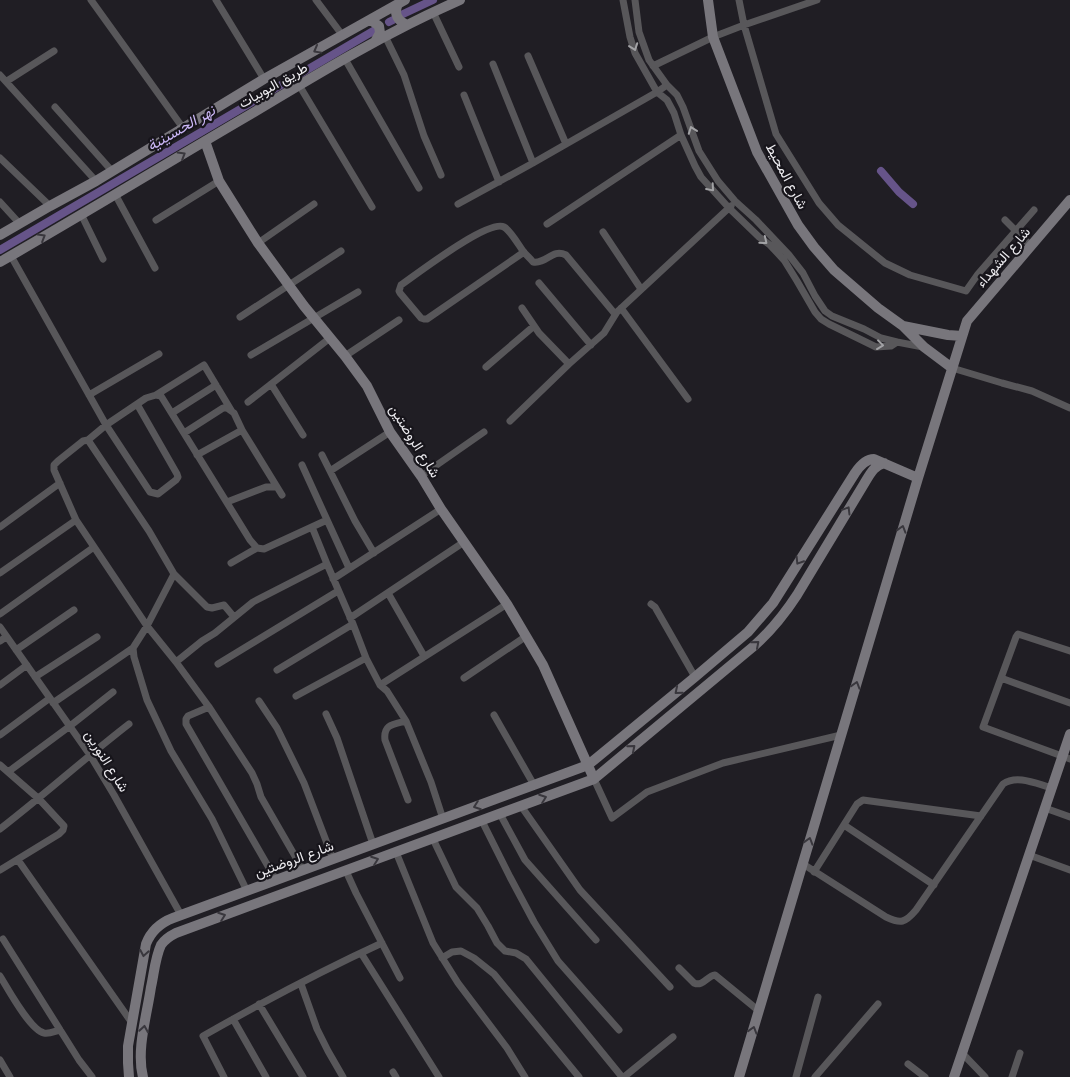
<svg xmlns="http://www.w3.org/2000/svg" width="1070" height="1077" font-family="'Nunito Sans',Vazirmatn,sans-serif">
<rect width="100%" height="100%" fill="#201e24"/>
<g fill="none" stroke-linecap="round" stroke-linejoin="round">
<path stroke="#665489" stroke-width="8" d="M401,15L433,0
M389,22L393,20
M881,171L899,192L913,204
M0,250L375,30"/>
<path stroke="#58575a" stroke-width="7" d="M91,0L183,128
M216,0L264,79
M316,0L343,36
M623,0L630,37L635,53L657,92L667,100L674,113L681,135L695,166L701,177L729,208L759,237L770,245L784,260L797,281L815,312L821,319L829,324L876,347L891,346L897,342L881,338L864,329L832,316L825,311L815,296L803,273L789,255L756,220L735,201L718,181L699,151L683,107L677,95L667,85L649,60L639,32L635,0
M739,0L744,25L776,134L819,203L838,225L885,263L910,275L966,291L978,274L1034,210
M433,12L459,67
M385,36L404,75L424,136L441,175
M528,56L566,144
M345,59L419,188
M493,64L533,163
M653,66L713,37L744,25L817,0
M0,75L96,181
M7,81L54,51
M299,85L372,207
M464,95L499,182
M55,107L112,171
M0,158L50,206
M115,194L155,268
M0,202L20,224
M458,204L533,163L657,92L667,85
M81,214L103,259
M156,220L219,181
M1005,220L1031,246
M547,224L681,135
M603,232L641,289
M258,243L314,204
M524,252L427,319H424L421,318L400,293L399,291L401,285C417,274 488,219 504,227C510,230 518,244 523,251C526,255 530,258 533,262C547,264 552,248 566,255L615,314
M11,256L106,425L150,492L158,494L176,480L178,477L177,474L137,404
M539,283L591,345
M522,308L539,333L569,364
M621,308L688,399
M240,317L341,251
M897,342L923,347
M251,355L358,292
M345,356L399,320
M486,367L534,326
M952,368L1002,383L1032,391L1070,408
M271,384L303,435
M89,395L159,354
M156,395L204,365L231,410
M248,402L330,338
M172,413L216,385
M510,421L569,364L604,333L617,312L731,206
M184,433L223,408H227L234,413L242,430L282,495
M88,440L149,531L174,574
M197,455L242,430
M322,455L355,521L374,553
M302,465L349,568
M330,471L390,432
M421,476L484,432
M227,502L266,487H277
M0,527L60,483
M312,527L327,564
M231,563L257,548
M0,573L76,520
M333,579L441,509
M388,593L424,656
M651,604L655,607L695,677
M0,614L94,547
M350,618L464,542
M0,627L90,755L114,795L181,915
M0,641L6,637
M133,648L134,657L147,700L171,751L212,819L247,891
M16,650L74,610
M1070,651L1018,634L1016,637L983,727L1070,759
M176,662L202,641L215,633L253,602L327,564L353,624L366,658L380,685L387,691L406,721L431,782L443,819
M218,664L338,591
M277,670L353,624
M35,677L97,637
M464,678L525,637
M1001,678L1070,703
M0,685L27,665
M380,685L507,604
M296,696L366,658
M259,701L277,728L304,783L333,859
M53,703L133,648L147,626L174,574L207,607L212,608L224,605L234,617
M209,707L188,716L186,719V724L276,880
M326,714L337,738L373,844
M494,715L534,785
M406,721C394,724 383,724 385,740L408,800
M0,735L50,698
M0,765L39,799L64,826L63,830L59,834L0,870
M8,772L70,726L113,692
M594,779L612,818L647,792L723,763L841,735
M521,806L580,890L670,987
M1045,808L1070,817
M500,814L525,860L596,940
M482,821L510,877L534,922L558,961L619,1030
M844,825L934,885
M0,829C44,795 85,758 129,724
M433,839L456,887L477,908L488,926L497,943L505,951L516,953L526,959L622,1077
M396,852L433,943L458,983L507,1048L525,1077
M1029,855L1070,870
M18,860L132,1023
M803,864L886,917C901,924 905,923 916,910L1003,784C1017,774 1037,784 1052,788
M303,870L261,797L257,784L252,773L209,707L176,662L147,626L76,520L54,470V465L58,461L83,441L88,440L106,425L146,398L156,395L161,396L250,540L257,548L264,549L327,520
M346,871L356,893L400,978
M814,872L857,804L863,800L981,816
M3,939L79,1060L92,1077
M361,953L439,1077
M442,958L452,952L461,951L474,958L494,974L579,1077
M679,968L694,983C703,987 707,976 715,975L759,1011
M0,976C8,989 30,1030 44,1033C50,1034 55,1031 60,1030
M301,984L317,1029L328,1051L343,1077
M259,1004L303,1077
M233,1019L266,1077
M962,1053L985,1077
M0,1060L10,1077
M908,1064L925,1077
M393,1072L396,1077
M224,1077L203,1036C261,1003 321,971 382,943
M624,1077L673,1037
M796,1077L818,997
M815,1077L878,1004
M1012,1077L1020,1053"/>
<path stroke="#78767c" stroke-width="10" d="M708,0L713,37L757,152L798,225L814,247L834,270L878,308L903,326L924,347L952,368
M398,4C393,14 398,21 407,25
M368,21H372L379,26L380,33L376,40
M205,141L219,181L258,243L304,306L345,356L367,386L390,432L421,476L441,509L507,604L543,665L594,779
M0,235L50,206L96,181L264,79L405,0
M0,262C84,214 167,163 251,114C319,73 387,32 460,0
M903,326L948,335L962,336
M129,1077L128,1063V1046L146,944C151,931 160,923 173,918L588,765L695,677L748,632L773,603L855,473C859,467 865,459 874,459L918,478
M143,1077C136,1050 147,1015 151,987C154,974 155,958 161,945C165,939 170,936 176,933L594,779L754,646C772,630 784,615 797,595L864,484C869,476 874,465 884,463
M739,1077L918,478L967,321L1070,200
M954,1077L1070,734"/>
</g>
<defs><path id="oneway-chevron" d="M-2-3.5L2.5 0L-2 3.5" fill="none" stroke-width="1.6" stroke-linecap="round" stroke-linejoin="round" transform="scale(1.25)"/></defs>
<g stroke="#a2a2a5">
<use href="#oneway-chevron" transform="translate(634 47) rotate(70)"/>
<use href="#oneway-chevron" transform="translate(692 130) rotate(-110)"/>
<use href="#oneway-chevron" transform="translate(711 188) rotate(49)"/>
<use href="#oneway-chevron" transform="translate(764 241) rotate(39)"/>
<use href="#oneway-chevron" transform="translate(880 345) rotate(7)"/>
</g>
<g stroke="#39373d">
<use href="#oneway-chevron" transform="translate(317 50) rotate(151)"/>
<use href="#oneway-chevron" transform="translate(182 155) rotate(-31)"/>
<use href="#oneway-chevron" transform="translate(42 237) rotate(-31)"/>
<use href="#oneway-chevron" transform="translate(847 510) rotate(-59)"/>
<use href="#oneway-chevron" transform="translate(902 529) rotate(-73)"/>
<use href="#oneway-chevron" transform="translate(799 561) rotate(122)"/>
<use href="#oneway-chevron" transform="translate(756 644) rotate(-41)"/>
<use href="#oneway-chevron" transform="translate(856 685) rotate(-73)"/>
<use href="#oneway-chevron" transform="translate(678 691) rotate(140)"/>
<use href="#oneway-chevron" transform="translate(632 748) rotate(-40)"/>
<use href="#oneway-chevron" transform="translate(543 798) rotate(-20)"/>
<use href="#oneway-chevron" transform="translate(477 806) rotate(160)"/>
<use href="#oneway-chevron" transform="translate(809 841) rotate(-73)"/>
<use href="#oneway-chevron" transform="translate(375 860) rotate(-20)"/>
<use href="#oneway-chevron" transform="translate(222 916) rotate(-20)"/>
<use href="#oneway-chevron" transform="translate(144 953) rotate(100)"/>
<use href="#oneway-chevron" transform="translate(144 1029) rotate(-81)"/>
<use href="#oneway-chevron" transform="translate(753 1030) rotate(-73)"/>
</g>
<g text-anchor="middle" stroke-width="4.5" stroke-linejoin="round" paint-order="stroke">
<g font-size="14" fill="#edecf0" stroke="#17151b">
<text transform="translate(273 85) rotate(-30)" y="5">طريق البوبيات</text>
<text transform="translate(787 176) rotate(62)" y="5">شارع المحيط</text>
<text transform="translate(1003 257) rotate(-49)" y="5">شارع الشهداء</text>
<text transform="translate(415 441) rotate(58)" y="5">شارع الروضتين</text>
<text transform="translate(107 761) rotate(58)" y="5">شارع النورين</text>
<text transform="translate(294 859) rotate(-20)" y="5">شارع الروضتين</text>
</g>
<g font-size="15" font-style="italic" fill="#ccb8f8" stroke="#17151b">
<text transform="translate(181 128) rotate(-30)" y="5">نهر الحسينية</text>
</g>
</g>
</svg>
